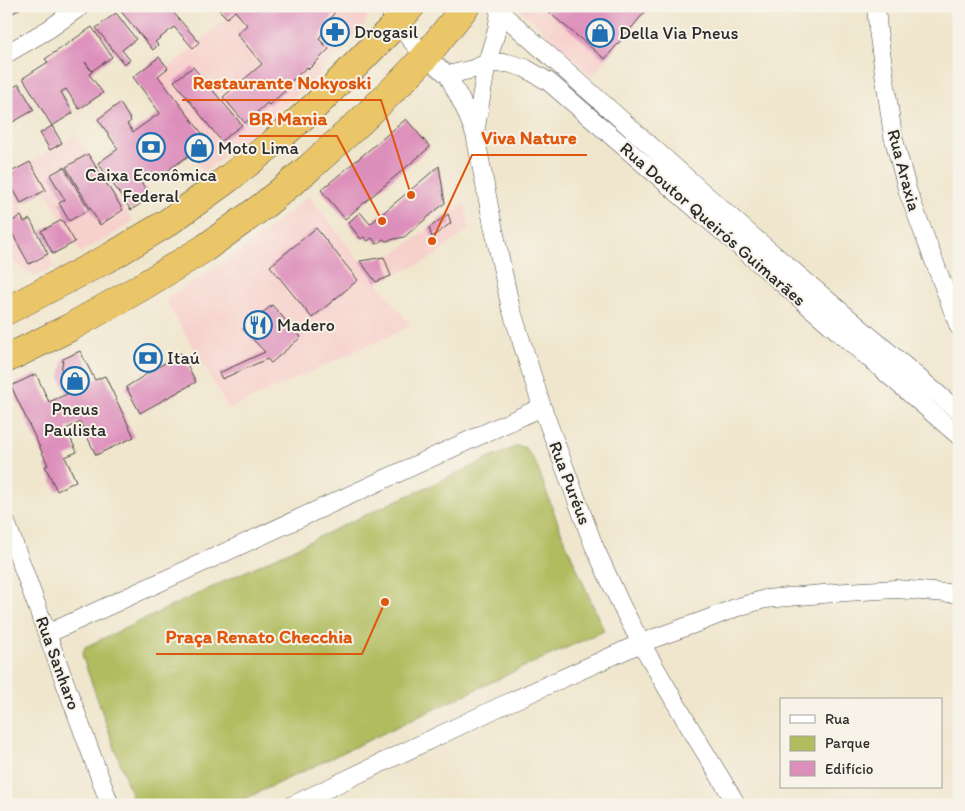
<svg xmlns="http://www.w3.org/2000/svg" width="965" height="811" font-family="Itim,sans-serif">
<rect width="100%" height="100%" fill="#f7f3e8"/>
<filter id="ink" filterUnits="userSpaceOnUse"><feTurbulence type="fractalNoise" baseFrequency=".02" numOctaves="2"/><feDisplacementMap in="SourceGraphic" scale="10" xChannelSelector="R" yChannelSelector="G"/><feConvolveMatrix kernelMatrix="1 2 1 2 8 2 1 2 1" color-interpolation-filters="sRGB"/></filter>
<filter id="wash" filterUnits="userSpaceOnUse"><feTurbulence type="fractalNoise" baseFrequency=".0096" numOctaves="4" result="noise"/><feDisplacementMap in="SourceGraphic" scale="20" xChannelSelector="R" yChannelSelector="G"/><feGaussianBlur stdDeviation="1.12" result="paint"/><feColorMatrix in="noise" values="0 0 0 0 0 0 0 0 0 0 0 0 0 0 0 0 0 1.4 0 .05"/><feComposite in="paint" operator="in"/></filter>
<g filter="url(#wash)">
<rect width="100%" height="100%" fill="#f0e6cd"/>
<path fill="#f7d0cc" d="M239,6H368V9L367,19L364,26L316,77L274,116L204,172L142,89L184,56L227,18Z
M519,6H651L591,77L522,11Z
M76,134L133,221L107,238L80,253L30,162Z
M6,176L55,266L41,274L34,276L15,263L6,246Z
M309,196L360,261L384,257L395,253L465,202L470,229L427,261L377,282L411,326L229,409L165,300L240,251Z"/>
<path fill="#b0bc5e" stroke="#6e7444" d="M517,446L524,447L535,461L562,534L604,631L517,670L232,805H135L84,661L82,654L85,647L376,510Z"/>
<g id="blocks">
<path fill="#dd8fbb" d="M6,6H24L7,17L9,21L6,22Z
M122,6H178L172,11L199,42L193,48L174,27L155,42L158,45L153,50L119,9Z
M221,6H338L319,39L329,49L309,69L307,67L284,88L286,90L269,105L267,103L245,123L223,97L262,64L237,34L247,25L235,11L227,18L218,9Z
M541,6H650L605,59Z
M116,13L136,39L122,50L130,60L124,64L96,28Z
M92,27L112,57L92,71L85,62L92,72L89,74L103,93L79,109L66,89L61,92L73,113L52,126L23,78L48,62L45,59Z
M159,57L168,68L158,76L211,145L194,158L191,154L153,181L147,172L138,178L151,197L131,210L98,163L118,149L98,119L120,103L131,121L127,124L133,132L160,113L133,77Z
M193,67L242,125L221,141L174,81Z
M19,84L34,110L13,122L6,110V91Z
M406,119L430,147L345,219L321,190Z
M52,126L62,143L50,150L40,133Z
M88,154L123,210L100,225L66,167Z
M30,162L46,190L21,203L8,180L13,177L11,172Z
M439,166L445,203L404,237L386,241L383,239L377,244L372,238L368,241L364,237L361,239L348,223L360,212L370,224Z
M64,167L89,210L69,221L59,203L65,200L50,175Z
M448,214L451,223L432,237L429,228Z
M21,216L24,222L30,219L48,254L29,264L7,224Z
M62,220L75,242L53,254L41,231Z
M316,228L358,280L312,318L270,266Z
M384,257L391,276L376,282L360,261Z
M272,305L301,337L271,363L267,359L222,379L219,373L265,352L243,329Z
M80,351L95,380L105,376L134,437L96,455L80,422L66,429L77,452L65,457L76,481L57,491L45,466L48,465L11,386L36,374L49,402L67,394L60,378L63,359Z
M181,353L196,382L140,413L126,387Z"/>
</g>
</g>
<g filter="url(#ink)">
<use href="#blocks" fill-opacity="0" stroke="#494743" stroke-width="1"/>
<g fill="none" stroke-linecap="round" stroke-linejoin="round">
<defs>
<path id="street" d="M388,6L397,23L425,57L448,75L466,111L475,134L490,211L510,305L542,407L594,546L622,607L641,643L689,726L737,805
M876,6L878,30L893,136L908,192L959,327
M500,12L750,234L959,412
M6,54L49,29L81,6
M448,75L473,69L487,63H508L525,68L549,82L959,436
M475,133L487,63L497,29L500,12L496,6
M6,522L110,805
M47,634L542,407
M293,805L499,707L641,643L705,620L735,608L765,599L846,592L896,589L959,594"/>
<path id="highway" d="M6,311L112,256L167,223L229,178L273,143L315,106L397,23L411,6
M6,359L69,328L138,289L205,248L263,206L309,168L361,121L405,78L425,57L466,6"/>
</defs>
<use href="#street" stroke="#494743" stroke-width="19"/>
<use href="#highway" stroke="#494743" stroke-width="29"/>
<use href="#street" stroke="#fff" stroke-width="18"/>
<use href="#highway" stroke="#ebc669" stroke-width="28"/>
</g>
</g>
<defs>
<symbol id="pharmacy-ring" viewBox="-11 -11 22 22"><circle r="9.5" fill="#f7f3e8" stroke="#1f6fb2" stroke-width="1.5"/><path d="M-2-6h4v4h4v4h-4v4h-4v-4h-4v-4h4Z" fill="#1f6fb2"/></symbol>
<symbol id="shop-ring" viewBox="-11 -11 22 22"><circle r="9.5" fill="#f7f3e8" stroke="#1f6fb2" stroke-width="1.5"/><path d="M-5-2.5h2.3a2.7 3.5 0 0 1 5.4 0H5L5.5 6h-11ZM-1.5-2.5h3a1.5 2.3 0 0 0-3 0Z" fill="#1f6fb2"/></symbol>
<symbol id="bank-ring" viewBox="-11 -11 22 22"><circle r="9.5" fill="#f7f3e8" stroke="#1f6fb2" stroke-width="1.5"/><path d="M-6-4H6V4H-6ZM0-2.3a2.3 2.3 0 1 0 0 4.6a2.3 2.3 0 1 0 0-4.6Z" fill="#1f6fb2"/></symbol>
<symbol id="restaurant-ring" viewBox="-11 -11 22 22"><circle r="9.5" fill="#f7f3e8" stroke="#1f6fb2" stroke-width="1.5"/><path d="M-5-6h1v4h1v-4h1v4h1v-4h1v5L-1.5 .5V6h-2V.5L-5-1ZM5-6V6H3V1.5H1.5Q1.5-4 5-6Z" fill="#1f6fb2"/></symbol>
</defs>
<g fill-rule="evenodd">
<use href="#pharmacy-ring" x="319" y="16" width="32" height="32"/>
<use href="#shop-ring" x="584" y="17" width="32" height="32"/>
<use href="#bank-ring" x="135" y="131" width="32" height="32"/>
<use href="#shop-ring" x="183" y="132" width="32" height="32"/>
<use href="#restaurant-ring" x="242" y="309" width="32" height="32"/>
<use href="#bank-ring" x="132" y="342" width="32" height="32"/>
<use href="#shop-ring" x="59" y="365" width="32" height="32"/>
</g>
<g text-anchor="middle" stroke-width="4" stroke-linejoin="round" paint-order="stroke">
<g font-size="18" fill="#2b2b2b" stroke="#f7f3e8" text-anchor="start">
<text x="354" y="38">Drogasil</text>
<text x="619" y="39">Della Via Pneus</text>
<text x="218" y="154">Moto Lima</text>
<text x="151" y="181" text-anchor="middle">Caixa Econômica<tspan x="151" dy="21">Federal</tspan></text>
<text x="277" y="331">Madero</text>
<text x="167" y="364">Itaú</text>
<text x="75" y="415" text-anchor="middle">Pneus<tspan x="75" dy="21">Paulista</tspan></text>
</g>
<g font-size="18" fill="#2b2b2b" stroke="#f7f3e8">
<text transform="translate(904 170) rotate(75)" y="6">Rua Araxia</text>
<text transform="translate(713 224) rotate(41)" y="6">Rua Doutor Queirós Guimarães</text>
<text transform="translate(570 483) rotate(69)" y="6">Rua Puréus</text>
<text transform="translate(58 663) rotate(70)" y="6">Rua Sanharo</text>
</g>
</g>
<path fill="none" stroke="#df570e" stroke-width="2" d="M411 195L381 100H182M382 221L337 136H239M432 241L472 155H587M385 602L362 654H156"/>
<g fill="#df570e" stroke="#f7f3e8" stroke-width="2">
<circle cx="411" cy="195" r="5"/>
<circle cx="382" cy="221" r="5"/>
<circle cx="432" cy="241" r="5"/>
<circle cx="385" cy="602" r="5"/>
</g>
<g font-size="19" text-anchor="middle" font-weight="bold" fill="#df570e" stroke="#f7f3e8" stroke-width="4" stroke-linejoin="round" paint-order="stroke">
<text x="282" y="89">Restaurante Nokyoski</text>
<text x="288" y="125">BR Mania</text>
<text x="529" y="144">Viva Nature</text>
<text x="259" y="643">Praça Renato Checchia</text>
</g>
<rect width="965" height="811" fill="none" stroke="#f7f3e8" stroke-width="25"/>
<rect x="780" y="698" width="162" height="90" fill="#f7f3e8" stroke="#a5a39c"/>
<rect x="790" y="715" width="25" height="8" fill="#ffffff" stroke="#a5a39c"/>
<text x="825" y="724" font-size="15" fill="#2b2b2b">Rua</text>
<rect x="790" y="736" width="25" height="15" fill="#b0bc5e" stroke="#a5a39c"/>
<text x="825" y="748" font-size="15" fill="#2b2b2b">Parque</text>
<rect x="790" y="761" width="25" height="15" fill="#dd8fbb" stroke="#a5a39c"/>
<text x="825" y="774" font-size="15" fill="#2b2b2b">Edifício</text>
</svg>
